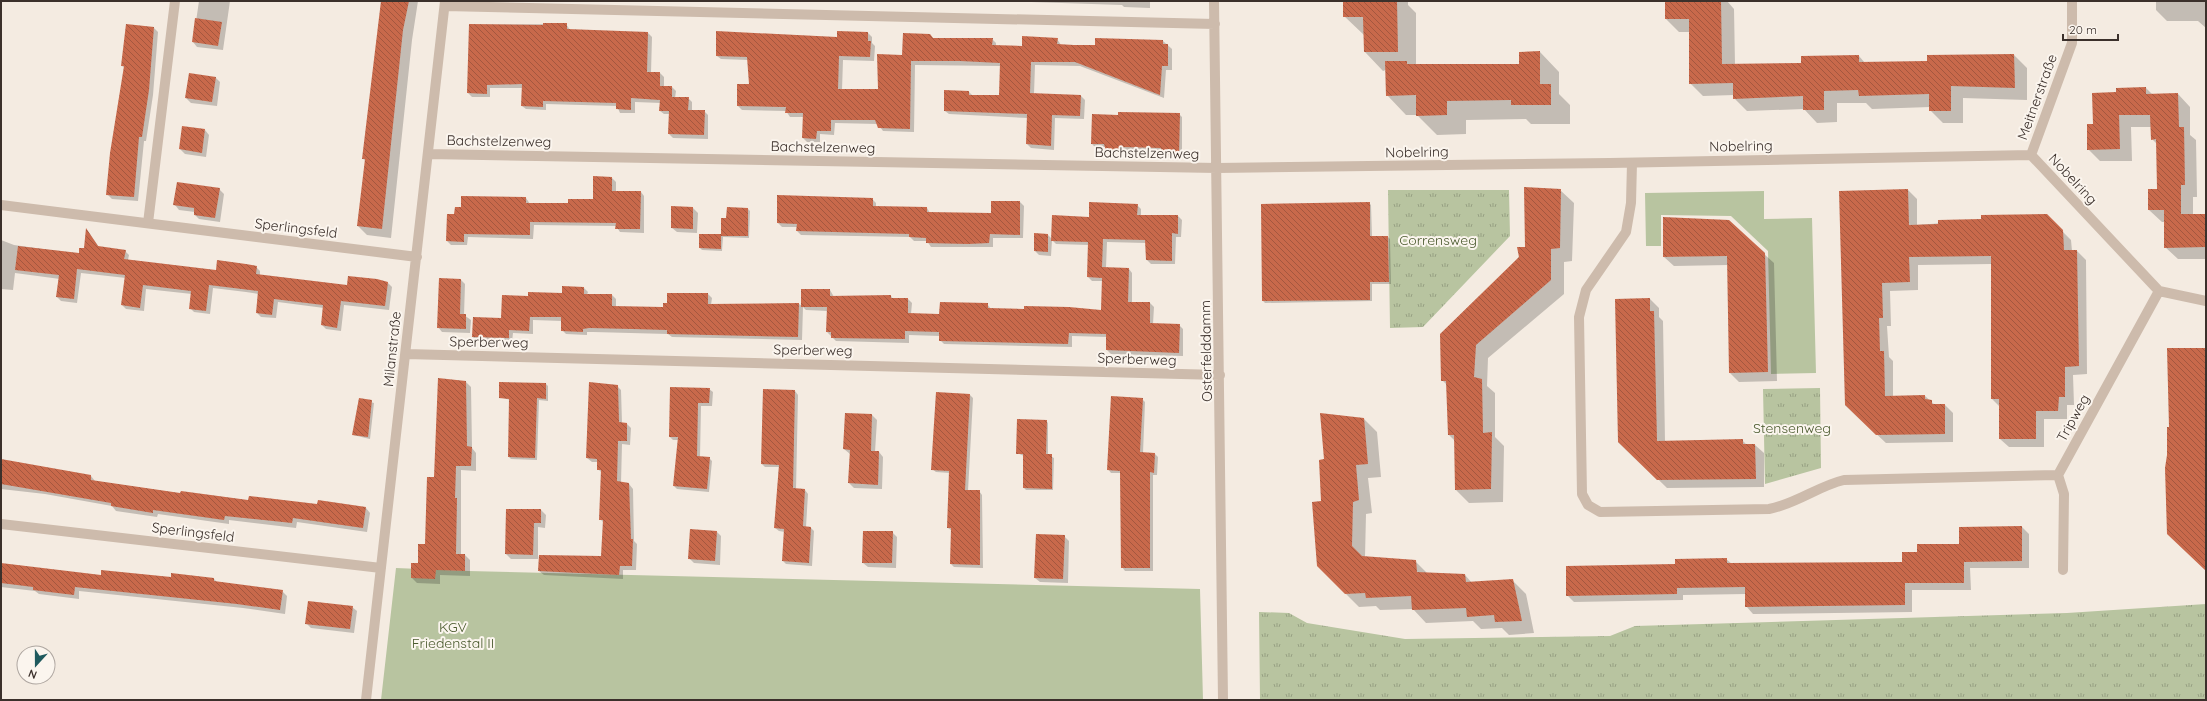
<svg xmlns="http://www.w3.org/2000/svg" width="2207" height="701" font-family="Quicksand,sans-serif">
<defs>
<pattern id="park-tufts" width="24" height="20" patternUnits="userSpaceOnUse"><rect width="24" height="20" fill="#b8c4a0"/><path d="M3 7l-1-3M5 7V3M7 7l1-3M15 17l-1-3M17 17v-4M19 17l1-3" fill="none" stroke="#97a083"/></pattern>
<pattern id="building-back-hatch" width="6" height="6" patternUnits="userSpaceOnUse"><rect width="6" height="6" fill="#c8694b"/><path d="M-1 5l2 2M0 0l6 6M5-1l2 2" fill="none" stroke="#a4573f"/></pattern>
</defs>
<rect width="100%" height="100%" fill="#f4ebe1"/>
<path fill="#b8c4a0" d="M1764,191V219L1812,218L1816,373L1771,374L1768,251L1731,216L1661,215V246H1646L1645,193Z
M396,568L468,571L1200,589L1203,700H381Z"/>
<path fill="url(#park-tufts)" d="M1388,190H1509L1510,236L1423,327L1390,328Z
M1820,388L1821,468L1765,484L1763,389Z
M2206,604V700H1260L1259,612L1289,613L1307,623L1405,639L1610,636L1635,626L2067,613Z"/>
<path fill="#0003" d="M199,1H230L223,50L197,47L193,42Z
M382,1H418L412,40L391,238L367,235L358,226L366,161L363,159Z
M999,1H1150V8L1124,7L1122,5Z
M1344,1H1408V5L1416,13V65H1520L1540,52L1559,72V94L1570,105V124H1531L1526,119L1466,120V134L1437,135L1417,115H1406L1387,95L1386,70L1383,71L1365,52L1364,35L1344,16Z
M1666,1H1727L1734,9L1735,65L1802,64L1859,56L1865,63L1928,62L2014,55L2027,68V100L1963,98V123H1943L1930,110V107L1872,109L1866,103H1837V122L1817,123L1804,109L1747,111L1734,98V95L1703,96L1690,83V32H1679L1666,19Z
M2156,1H2206V28L2198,21H2167L2156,10Z
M566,24L570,30L648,33L652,37L651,73H660L664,77V87H672L676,91L675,98H688L692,102V111H704L708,115V139L673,138L669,134L670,114H664L660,111L661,103L635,102V113H620L617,106L546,104V110L526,109L522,106V88H490V97H472L468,93L470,25Z
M154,28L158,32L153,95L146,141H144L138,201L112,199L107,194L125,68L122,66Z
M868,33L872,37V43L875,46L874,61L843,60L842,90H879L903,56L930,35L934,39H992L996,43V46L1023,47L1057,39L1061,45L1096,46L1163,41L1172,49V70H1166L1164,98L1080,66L1035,65L1034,94L1081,96L1085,100L1084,119L1055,118L1054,150L1031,148L1027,144L1028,118L949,114L945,111V91L969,92L973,96H1000L1001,66L915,65L914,132L883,131L878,124L835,123L834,135L820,134V142H807L803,138L804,117H790L786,111L742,110L738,106L750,85L748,60L721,59L717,56Z
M215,77L220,82L217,106L191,103L186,98Z
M2146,88L2153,95L2178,94L2190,107V135L2196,140L2197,197H2193V215H2206V259H2178L2165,247V222H2162L2149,210L2158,190L2157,144L2152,139L2151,127H2131L2132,161H2100L2088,149L2094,125L2117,93Z
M1179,114L1182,117V158L1165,157L1162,151L1125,150V153H1110L1106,147H1095L1092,144L1119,116Z
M205,130L209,135L206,157L185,154L180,149Z
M612,178L616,182V192H641L644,196V233L620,232L616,226L534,225L533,239L468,237L467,245H451L447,241L455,215L526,198L530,204H569L594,200Z
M219,189L224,194L220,222L199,219L195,215V212L179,210L175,205Z
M1560,190L1574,203L1572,261L1564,262V294L1488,358L1487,386L1495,393V437L1504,446L1503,502L1469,503L1456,490L1455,441L1449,435L1447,385L1442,380Z
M1908,190L1917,199V225L2046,215L2071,240L2072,251H2077L2086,260L2087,374L2073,375L2074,405H2067V419H2044V447H2009L2000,439V407L1992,399V264L1918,265V290L1890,291L1891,326H1887L1889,357L1893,361V397L1925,396L1935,405H1945L1953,413V442L1886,443L1855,414L1840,192Z
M872,199L876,203V207L927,208L930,213L992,214L1020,202L1024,206L1023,238H993V247H931L927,241H914L910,237L801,235L797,231V227H782L778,223Z
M1369,203L1371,205L1372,237H1388L1390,239L1391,284H1372V301L1265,303L1263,301Z
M1137,205L1141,209V216H1178L1182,220L1181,237H1176L1175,264H1151L1147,260L1146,243L1107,242L1106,268L1129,269L1132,273V303H1150L1154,307L1153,324L1179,325L1183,329V356L1111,354L1107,350V337L1072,336V347L944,344L940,340V336L909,335V343L836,341L827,332L828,311L806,310L803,307L802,340L672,337L668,334L593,332H587V335L566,334L562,330V321L533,320V334L513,333L512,342L477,341L473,337L502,319L529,297L563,294L584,288L588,292L587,295H612L616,299V307L664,308L708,294L712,298L711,305L799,304L802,306L830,290L834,297L891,296L893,299H908L912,303L911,314L940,315L987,304L991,309L1102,312L1103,281H1092L1088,277L1089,245L1056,244L1052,240L1051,256L1039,255L1035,251L1048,235L1052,239L1090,218Z
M693,208L698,213L697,233L677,232L672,228Z
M748,209L750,211L749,238L723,237L722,251L702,250L700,248L721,235L727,219Z
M87,230L99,247L125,251L129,255L128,260L216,271L256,267L260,271V275L347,286L388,283L392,287L389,310L344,305L341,331L326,329L322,325L324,308L278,302L276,318L261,317L257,313L259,294L246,292L213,288L210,314L194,312L190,308L192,294L146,289L144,311L126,309L122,305L126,278L81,273L77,303L61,301L57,297L60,279L15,273L13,290L1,289V240L14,245L79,254L85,250Z
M1764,254L1774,263L1777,381L1739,382L1730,373L1728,265L1674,266L1664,257Z
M461,280L465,284L464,315L471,320L470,333L442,332L438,327Z
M1650,299L1659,308V317L1663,321L1665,442L1742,440L1747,445H1755L1764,453V487L1667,488L1619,441Z
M466,382L471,387L472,448L476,453V471L461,470V555H465L470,560V576L440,575V584L417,583L412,578V564H419L426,545L435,478Z
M546,384L548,386V401L539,400L537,460L511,459L509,457L510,400L500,397Z
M617,386L621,390L622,423L627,424L631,428L630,445L622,444L621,483L629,484L633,489L634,541L637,544L636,570H623V579L544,575L539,571L602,557L604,523L600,519L602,473L598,469V462H592L587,458Z
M709,389L713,392L712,406H701L700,457L709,458L712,461L709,492L677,489L674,486L679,440H673L670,437Z
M795,391L798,395L796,490H805L808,494L806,527L811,528L814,531L812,566L786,564L783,561L785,532L779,531L775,528L779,467H765L762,464Z
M970,395L973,398L968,491H979L982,495L983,568L954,567L951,564L952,531L948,528L950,473L936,472L932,469Z
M359,399L374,403L370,439L353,435Z
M1142,399L1145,402L1143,453L1155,454L1158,457L1157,475H1153V571H1125L1122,567L1121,473H1111L1108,469Z
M872,415L877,420L875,452H879L883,457L882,489L854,488L849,483L850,454L844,449Z
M1364,419L1377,432L1381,477L1368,478L1372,513L1366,514L1365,557L1415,561L1428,574L1465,575L1472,583L1512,580L1526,594L1534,633L1509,635L1502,628L1481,629L1473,621L1426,623L1413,609L1380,610L1376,606L1359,607L1318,566L1325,460Z
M1046,421L1048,423V455L1054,458L1053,490H1026L1024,488V456L1017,453Z
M1,460L91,476L95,481L181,494L249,502L366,508L370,513L367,532L297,522L296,528L229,520V524L158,514L157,517L116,511L112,506L45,494L1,489Z
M541,510L546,515L545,528L538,527V559H511L506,554Z
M2022,527L2029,534V568H1970L1971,590H1912V612L1753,614L1746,606V594L1683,595V600L1574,602L1567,595L1676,565L1726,559L1732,564L1903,563L1918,553L1960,545Z
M717,532L721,536L720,565L694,563L689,558Z
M892,532L897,537L896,568L868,567L863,563Z
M1064,536L1069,541L1068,583L1040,582L1035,578Z
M1,564L102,576L214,579L217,582L282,591L287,596L285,614L243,608L79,591V599L39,594L35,591L1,587Z
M352,607L357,611L354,633L311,628L306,623Z"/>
<path fill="url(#building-back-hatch)" d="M381,1H409L403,30L382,229L357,226L365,159H362Z
M1343,1H1397L1398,52H1364L1363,17H1343Z
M1665,1H1721L1722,64L1801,63V56L1859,55V62L1927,61V55L2014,54L2015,88L1951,86V111H1929V94L1859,96L1858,90L1824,91V110H1803V96L1733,99V83L1689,84V19H1665Z
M195,18L222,22L218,46L192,42Z
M543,23H567V29L648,32L647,72H660V86H672V97H689L688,110H705L704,135L668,134L669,111H659L660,100L631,98V110L616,109V103L543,101V107L521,106L522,84L487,85V94L467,93L469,24L543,25Z
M126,24L154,27L149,90L142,137H139L134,197L106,195L110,153L124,66H121Z
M716,31L837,37V31L868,32V41H871L870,57L839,56L838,89H878L877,54L902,55L903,33L930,34L933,38H993L992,45L1022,46V36L1058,38L1057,44L1074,45H1095V38L1163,40V44H1168V66H1162L1160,95L1075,62H1031L1030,93L1081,95L1080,116L1052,115L1051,146L1026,144L1027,114L944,111V90L969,91V95H999L1000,63L960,61H911L910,129L878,128L875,120H831V131H817L816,139L802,138L803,113H785L786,107H781L737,106V84H749L747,57L716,56Z
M1540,51V84H1551V105H1511V100L1447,101V115L1416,116V95L1386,96L1385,61H1407V64H1519V52Z
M189,73L216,77L212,102L185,98Z
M2146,87V94L2178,93L2179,127H2184L2185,185H2181V214H2206V247L2164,248V210H2148V189H2157L2156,139L2151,140L2150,115H2119L2120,149L2087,150V124H2093L2092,93L2116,92V88Z
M1118,112L1180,113L1179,155L1161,154V148L1122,147V151H1106L1104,144H1091L1092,114L1118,115Z
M182,126L205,129L202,153L179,149Z
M593,176L612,177V191H641L640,229H615L616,223L530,222V235L464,234V242L446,241L447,214H454L455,207H461V196L526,197V203H568V199H593Z
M177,182L220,188L215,218L194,215V208L173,205Z
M1524,187L1561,189L1560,248L1551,249V280L1476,345L1474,377L1482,379L1483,433L1492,432L1491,489L1455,490L1454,435H1448L1446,381H1441L1440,334L1519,257L1517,247H1525Z
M1908,189L1909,225L1938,224V220L1981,219V215L2047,214L2063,230L2064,250H2077L2079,366L2065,367V397H2059L2058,411H2036V439H1999V399H1991V256L1909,257L1910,282L1882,283L1883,318H1879L1880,351H1884L1885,396L1925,395V399L1932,400V404H1945V434L1876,435L1845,405L1839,191Z
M777,195L873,198V206L927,207V212L991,213V201H1020V235L990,234L989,243L968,244L926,243V238L909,237V234L796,231L797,224L777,223Z
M1089,202L1138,204L1137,215H1178V234L1172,233V261L1146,260L1145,240L1103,239L1102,267L1129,268L1128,302H1150V323L1180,324L1179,353L1106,350V334L1069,333L1068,344L939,341V332L905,331V339L831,338V332H826L827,307H801V289H830V296L891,295V298H908V313L939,314L940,302L988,303V308L1024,309V306L1069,307L1101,310L1102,278L1087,277L1088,242L1051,241L1052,215L1089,217Z
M1370,202V236H1388L1389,282H1370V300L1262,301L1261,204Z
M671,206L693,207V229L671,228Z
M727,207L748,208V236H721V249L699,248V234H721V218H726Z
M1663,217L1729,220L1765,253L1768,372L1729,373L1727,256L1663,257Z
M86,228L98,246L126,250L124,259L216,270L217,260L246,264L257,266L256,274L347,285L348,276L377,279L388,282L385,306L341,301L337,328L321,325L323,305L274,299L272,315L256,313L258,291L209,285L206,311L189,309L191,291L143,285L140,308L121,305L125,275L77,269L74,299L56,297L59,275L15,270L18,246L79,253V248H84Z
M1034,233L1048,234V252L1034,251Z
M439,278L461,279L460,314H466V329L437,328Z
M562,286L584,287V294H612V306L663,307V303H667V293H708V304L799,303L798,337L667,334V330L632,329L589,328L583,329V332L561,331V317H530L529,331L509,330V338L472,337L473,317L501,318L502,295L528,296V292L562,293Z
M1650,298V311H1654L1657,441L1743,439V444H1755L1756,479L1657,480L1618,442L1615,299Z
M2167,348H2206V571L2167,534L2165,468L2167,455V427H2169Z
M438,378L466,381L467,446L472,447L471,466H456L455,498H457L456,554H465V571L436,570L435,579L411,578V563H418V544H425L427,477H434Z
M499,382L546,383V399L537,398L535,458L508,457L509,399L499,398Z
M589,382L618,385L619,422L627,423V441H618L617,481L629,483L631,539H633L632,566H620L619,575L538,571L539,555L601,556L603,520H599L601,470H597V459L586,458Z
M670,387L710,388L709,403H698L697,456L710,457L707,489L673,486L678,437H669Z
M763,389L795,390L793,488L805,489L803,526L811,527L809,563L782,561L784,529L774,528L779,465L761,464Z
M936,392L970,394L965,490H980V565L950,564L951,528H947L949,471L931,470Z
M1111,396L1143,398L1140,452L1155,453L1154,473L1150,472V568H1121L1120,471L1107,470Z
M359,398L372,400L368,437L352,435Z
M845,413L872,414L871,451H879L878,485L848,483L850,450L843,449Z
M1320,413L1364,418L1368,464L1356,465L1359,500L1353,502L1352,546L1362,556L1416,560L1417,572L1465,574L1466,582L1513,579L1522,621L1495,622L1494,615L1467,617L1466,608L1412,610L1411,596L1366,598L1365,593L1345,594L1317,566L1312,502L1321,501L1319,460L1324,459Z
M1017,419L1047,420L1046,454H1052V489L1023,488V454H1016Z
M1,459L91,475V480L180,493L181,491L248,500L249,496L317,504L318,500L366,507L363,528L293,518L292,523L225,516L224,520L153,510V513L111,506V503L1,484Z
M506,509H541V523H534L533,555L505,554Z
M2022,526V561L1964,562V583H1905V605L1745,607V587L1677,588V594L1566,596V566L1675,564V559L1727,558V563L1902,562V552H1917V544H1959V527Z
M690,529L717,531L715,561L688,559Z
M863,531H893L892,563H862Z
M1036,534L1065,535L1063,579L1034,578Z
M1,563L101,575V570L171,577V573L214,578V581L283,590L280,610L237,604L75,587L74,595L33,590V587L1,583Z
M308,601L353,606L350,629L305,624Z"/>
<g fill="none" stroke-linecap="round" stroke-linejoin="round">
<path stroke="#cdbbac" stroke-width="10" d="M1214,1L1223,700
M445,6L1215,24
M428,154L1217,168L1610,163L2031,155L2159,291L2206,301
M2031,155L2072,43V1
M1632,163L1631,203L1626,232L1586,290L1579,317L1582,494L1588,505L1600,512L1769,509C1796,504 1818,486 1844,480L2058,475
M1,205L417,257
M148,223L175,1
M406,354L1220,375
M1,524L381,568
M2063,570L2064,494L2058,475L2159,291
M366,700L445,1"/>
</g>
<g text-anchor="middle" stroke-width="4" stroke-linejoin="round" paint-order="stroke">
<g font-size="14" fill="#3b302b" stroke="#fbf5ee">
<text transform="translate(2037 97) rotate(-70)" y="5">Meitnerstraße</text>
<text transform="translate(499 141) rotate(1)" y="5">Bachstelzenweg</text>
<text transform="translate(1741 146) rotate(-1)" y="5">Nobelring</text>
<text transform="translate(823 147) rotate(1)" y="5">Bachstelzenweg</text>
<text transform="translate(1417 152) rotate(-1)" y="5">Nobelring</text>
<text transform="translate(1147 153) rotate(1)" y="5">Bachstelzenweg</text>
<text transform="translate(2073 179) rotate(47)" y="5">Nobelring</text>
<text transform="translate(296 228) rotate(7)" y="5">Sperlingsfeld</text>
<text transform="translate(489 342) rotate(1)" y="5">Sperberweg</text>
<text transform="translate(392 349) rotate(-84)" y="5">Milanstraße</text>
<text transform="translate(813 350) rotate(1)" y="5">Sperberweg</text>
<text transform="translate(1206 351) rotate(-91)" y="5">Osterfelddamm</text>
<text transform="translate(1137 359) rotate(2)" y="5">Sperberweg</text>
<text transform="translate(2073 418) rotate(-61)" y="5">Tripweg</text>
<text transform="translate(193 532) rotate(7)" y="5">Sperlingsfeld</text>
</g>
<g font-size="14" fill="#4a5a2e" stroke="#fbf5ee">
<text x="1438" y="245">Corrensweg</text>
<text x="1792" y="433">Stensenweg</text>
<text x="453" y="632">KGV<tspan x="453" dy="16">Friedenstal II</tspan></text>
</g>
</g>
<rect width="2207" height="701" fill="none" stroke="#3b302b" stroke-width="4"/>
<g transform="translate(36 665) rotate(201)"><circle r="19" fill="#fbf5ee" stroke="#aea6a0"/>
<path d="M0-3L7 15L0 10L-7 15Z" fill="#1f5a5e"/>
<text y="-6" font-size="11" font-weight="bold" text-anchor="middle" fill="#3b302b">N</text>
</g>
<path d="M2063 34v6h55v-6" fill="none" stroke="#3b302b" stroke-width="2"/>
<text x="2069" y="34" font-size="12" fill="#3b302b" stroke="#fbf5ee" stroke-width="3" paint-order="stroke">20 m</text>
</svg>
